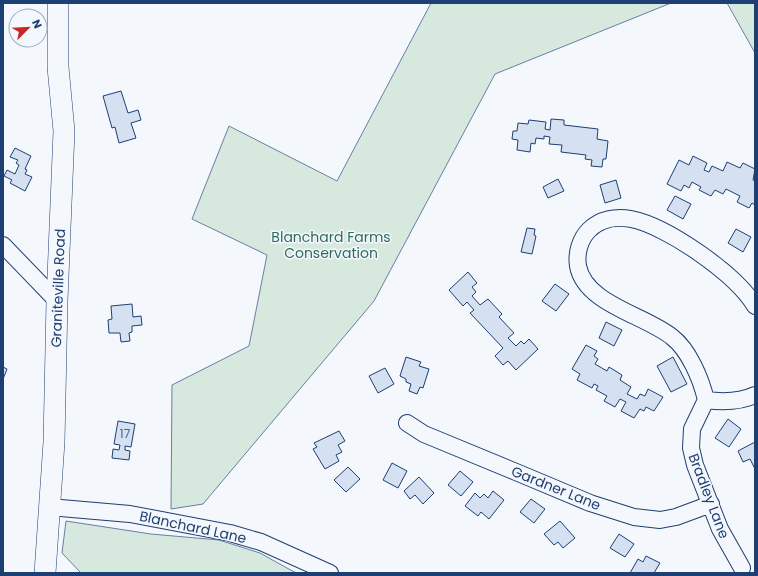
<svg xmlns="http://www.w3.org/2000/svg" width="758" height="576" font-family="Poppins,sans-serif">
<rect width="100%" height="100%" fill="#f4f7fb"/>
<path fill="#d7e8df" stroke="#687fa3" d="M431,3H671L495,74L374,301L203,504L171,509L172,385L249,346L267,255L192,219L229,126L337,181Z
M727,3H755V53Z
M66,521L151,534L219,540L260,553L296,573H81L62,553Z"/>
<path fill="#d5e0f0" stroke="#1d3f73" d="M121,91L128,113L138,110L141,120L131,123L136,138L119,143L115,127L112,128L103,96Z
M551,119L564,120V125L598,129L597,139L608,141L606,159H603L602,167L591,166L592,160L585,159L586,155L561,152L562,145L549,144L550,137L544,136V139L536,138L535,144L531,143L530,152L517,150L518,140L512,139L513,131H517L518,123L528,124L529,120L546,122L545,129L550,130Z
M15,148L31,156L25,169L27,170L25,174L32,177L25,191L10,183L12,180L4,176L7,170L15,174L19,165L16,163L18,160L10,157Z
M693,156L707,163L704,170L709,172L712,166L723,171L727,162L740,168L743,163L755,169L753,180L755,181V205L752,203L749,208L737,202L740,196L726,189L723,194L715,190L711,196L699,190L701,187L692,182L689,188L684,185L681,191L667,184L679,160L689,165Z
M558,179L564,191L548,198L543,187Z
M616,180L621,198L605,203L600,185Z
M675,196L691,204L683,219L667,210Z
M527,228L535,229L534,235L536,236L532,254L521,252Z
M736,229L751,237L743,252L728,243Z
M468,272L477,283L472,287L476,292L472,296L480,305L488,299L502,314L499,317L514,333L508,338L516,346L521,341L524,344L529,339L538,349L516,370L508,361L503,365L495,356L503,348L470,313L474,310L467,302L463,306L449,290Z
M555,284L569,294L556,311L542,301Z
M132,304L133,317L141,316L142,325L132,326V332L129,333L130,341L121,342L120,333H109L108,320L112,319L111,306Z
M606,322L622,330L614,346L599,338Z
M586,345L597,351L594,356L598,359L595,364L607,371L609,367L622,375L620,380L631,387L627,394L637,399L640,394L645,396L648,389L663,397L654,411L646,407L644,411L640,409L634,418L621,411L626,402L620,399L615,407L604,401L607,396L596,390L598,386L594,384L592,388L577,380L580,374L572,369Z
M406,357L421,362L419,366L429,369L423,388L420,387L417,394L409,391L411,384L406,382V379L400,376Z
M673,357L687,384L671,392L657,366Z
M3,367L7,369L3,379Z
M385,368L394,384L378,393L369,376Z
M728,419L741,429L729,447L715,438Z
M118,421L135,424L131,447L125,446V450L130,451L129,460L112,458L113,449L119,450L120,445L114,444Z
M339,431L345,441L338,445L342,452L336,455L339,461L325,469L313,449L317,447L314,443Z
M755,442V469L750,459L743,462L738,451Z
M392,463L407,471L398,488L383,480Z
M348,467L360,479L346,492L334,480Z
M460,471L473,482L461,496L448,485Z
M419,477L434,493L423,504L415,495L410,499L404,491Z
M493,491L504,500L489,519L481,512L478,516L465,506L475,493L480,498L484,494L488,498Z
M531,499L545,509L534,523L520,512Z
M560,521L575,538L563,548L558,542L554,545L544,534Z
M619,534L634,544L625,557L610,548Z
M646,556L660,563L654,573H630L638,559L643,562Z"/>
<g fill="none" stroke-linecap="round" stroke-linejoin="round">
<defs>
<path id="minor" d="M3,245L57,301
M706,400C722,402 740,402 755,395
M407,423L424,434L516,472L590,503L634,517L660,520L676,517L711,504
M49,507L130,514L230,533L261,542L330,573
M742,568L720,529L695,465L691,448L692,429L706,400C701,379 689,350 672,337C645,315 585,304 578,266C576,253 580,239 589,230C600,219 616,216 631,219C667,226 736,274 755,306"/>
<path id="major" d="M45,573L54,442L57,301L64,131L58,67V3"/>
</defs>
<use href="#minor" stroke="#1d3f73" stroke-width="18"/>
<use href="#major" stroke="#1d3f73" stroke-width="22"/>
<use href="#minor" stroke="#f4f7fb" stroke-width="16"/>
<use href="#major" stroke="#f4f7fb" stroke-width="21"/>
</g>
<g text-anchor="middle" stroke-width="3" stroke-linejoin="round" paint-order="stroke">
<g font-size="12" fill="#4b6792">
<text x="125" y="438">17</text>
</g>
<g font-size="14" fill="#2c6c60" stroke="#f4f7fb">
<text x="331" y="242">Blanchard Farms<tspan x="331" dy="16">Conservation</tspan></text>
</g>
<g font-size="14" fill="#1d3f73" stroke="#f4f7fb">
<text transform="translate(58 288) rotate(-88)" y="5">Graniteville Road</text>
<text transform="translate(556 488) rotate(22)" y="5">Gardner Lane</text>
<text transform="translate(709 496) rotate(69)" y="5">Bradley Lane</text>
<text transform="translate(193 527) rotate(12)" y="5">Blanchard Lane</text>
</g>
</g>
<rect width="758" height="576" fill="none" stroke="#1d3f73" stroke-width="8"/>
<g transform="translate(28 28) rotate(66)"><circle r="19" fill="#f4f7fb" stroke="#9eadc5"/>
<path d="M0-3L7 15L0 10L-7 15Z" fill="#c62828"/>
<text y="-6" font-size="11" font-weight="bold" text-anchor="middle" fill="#1d3f73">N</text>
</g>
</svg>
